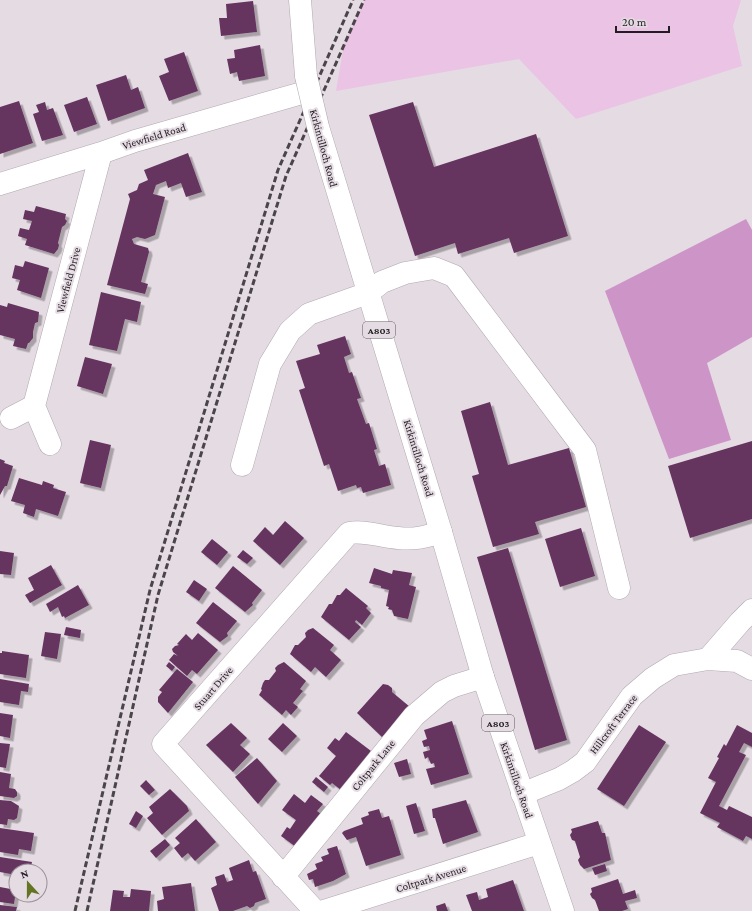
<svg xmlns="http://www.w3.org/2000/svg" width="752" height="911" font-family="'Crimson Pro',serif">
<defs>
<filter id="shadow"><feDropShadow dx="3.5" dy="3.5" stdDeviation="0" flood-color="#0004"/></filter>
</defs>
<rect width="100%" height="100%" fill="#e5dbe3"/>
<path fill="#eac3e5" d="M365,0H741L733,26L742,66L576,119L519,59L336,91L344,44Z"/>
<path fill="#cd95c7" d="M746,219L752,230V337L707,363L731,440L669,459L605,291Z"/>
<path fill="#653461" filter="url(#shadow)" d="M253,1L257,32L221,36L219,18H227L226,4Z
M260,45L265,76L239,81L237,72L230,74L227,59L235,58L234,50Z
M184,52L198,91L169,101L159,76L169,72L164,59Z
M126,75L131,90L138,87L145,108L108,121L96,85Z
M87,97L97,124L74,132L64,105Z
M19,101L33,143L0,154V107Z
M45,102L47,110L53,108L63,135L42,141L33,114L39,112L36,105Z
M413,102L434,167L536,134L568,236L514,253L509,238L458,254L455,243L415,256L369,115Z
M188,153L202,192L186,197L181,183L168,188L166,181L156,185L153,194L165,197L155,235L145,239L137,237L132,239L134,244L148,248L149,252L141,282L148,284L145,294L107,285L130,199L128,194L137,190L139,184L148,180L144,170Z
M36,206L66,214L65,219L67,221L65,225L62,227L58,243L59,245L58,249L54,254L25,245L27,239L18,236L20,228L29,230L32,221L23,219L25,210L34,212Z
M25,261L49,268L41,298L17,290L20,280L12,278L15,265L23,267Z
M101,292L141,302L137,322L125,319L117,351L89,345Z
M8,303L39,312L38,322L35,323L33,332V338L29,343H28L26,349L13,346L15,339L0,335V305L7,307Z
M345,336L351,354L344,357L349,373L352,372L361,398L357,399L366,424L369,423L377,449L374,450L379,466L385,464L391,485L363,493L361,487L357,488L356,485L338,491L329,464L324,466L299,390L305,388L296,361L320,354L317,345Z
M85,357L112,364L103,394L77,386Z
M490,402L508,465L569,448L586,507L535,522L539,534L493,547L472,476L479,474L461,411Z
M90,440L111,445L101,488L80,483Z
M752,441V519L690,538L668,466Z
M0,459L5,461L4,463L13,466L7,486H5L0,495Z
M19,478L42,485L43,481L54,485L53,488L66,492L58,516L36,509L34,517L23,513L25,505L11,501Z
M285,521L304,538L280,565L253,541L265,527L273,535Z
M581,528L595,576L560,587L545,539Z
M212,539L228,552L217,565L201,552Z
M508,548L567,740L535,750L477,557Z
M243,550L253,558L247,564L237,557Z
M0,551L14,553L11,575L0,574Z
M51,565L62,585L30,603L25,595L34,590L28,578Z
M233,566L262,590L252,603L253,605L245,612L215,588Z
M374,568L392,574L393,570L412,573L409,585L416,587L408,619L394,616L392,610L388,609L389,607L386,606L389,590L381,588V586L369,583Z
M194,580L207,589L199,601L186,592Z
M78,585L89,605L65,618L64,616L62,617L58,607L50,612L46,604Z
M346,588L368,606L366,608L371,613L362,625L356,620L355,622L361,627L349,640L321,617L329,604H332L337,595H340Z
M213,602L237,621L227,633L228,636L220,642L196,623Z
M66,627L81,630L80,638L64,635Z
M313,628L334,645L330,650L341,660L326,677L315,667L311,672L290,654L295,645H298L306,637L305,633L308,630Z
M45,632L61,634L57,659L41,656Z
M198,633L218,650L197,674L192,670L187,676L169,660L174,654L178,656L173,652L172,649L175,646L179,645L177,644L186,634L192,640Z
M2,651L29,655L26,678L0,674V653H2Z
M169,662L175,667L172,671L166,666Z
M284,662L306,681L300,689L303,691L293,703L298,707L291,715L286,710L282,715L259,695L262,690L261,689L263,683L265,680H269L276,671L275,668L278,665Z
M177,669L193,682L168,713L158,702V697L162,692L159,690Z
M0,679L29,684L28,692L21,691L19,705L0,702Z
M383,684L388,685L392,688V692L410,707L382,737L357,713Z
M0,713L13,715L10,738L0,736Z
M452,721L469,774L431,785L426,769L435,767L434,763L431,764L428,757L425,759L423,752L430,750L429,746L424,747L422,741L427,739L424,730Z
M231,723L247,738L240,745L250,754L233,772L206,745Z
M283,723L297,736L282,752L268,739Z
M639,725L666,742L624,806L597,789Z
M737,725L752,733V747L744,743L739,752L746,755L719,806L727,810L729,806L752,817V839L746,836L743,841L717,827L720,823L700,813L716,782L708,778L719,758L717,757L724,744L726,746Z
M346,732L371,751L341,790L332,783L330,785L319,776L336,756L327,748L335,738L339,741Z
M0,743L10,744L6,768L0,767Z
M257,758L277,781L258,804L235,777Z
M407,759L411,774L399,777L394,763Z
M0,772L11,774L9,788L15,789L17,792V796L14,798L0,796Z
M316,777L328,787L324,792L312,782Z
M146,780L155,790L149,795L140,786Z
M170,789L187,806L189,811L162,835L147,818L153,813L149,807Z
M294,794L305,803L311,795L323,804L317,811L321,814L296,847L281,836L287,827L290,829L296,820L282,810Z
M0,800L11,801L19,806L17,818L14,820L8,819L7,825L0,824Z
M466,800L478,832L443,844L435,818H433L432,809Z
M416,803L425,831L414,834L406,806Z
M379,809L382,818L389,816L401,855L366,866L356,837L347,840L342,833L344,831L363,824L361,818L369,815L368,812Z
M136,811L143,816L136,828L129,824Z
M196,819L216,842L195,861L188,853L182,858L174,848L180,843L175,838Z
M598,821L602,833H605L611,860L584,869L580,865L578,860L580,857L575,841L572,840L570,835L572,832L571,829Z
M0,828L34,833L31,851L19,849L18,855L0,852Z
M165,839L170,845L156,858L150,851Z
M337,846L346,874L333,881L315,887L313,879L309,880L307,874L317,869L315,864L323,861L321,857L329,854L327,849Z
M0,857L32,862L30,871H16V875L0,872Z
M249,860L253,872L256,871L266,899L255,903L254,906L250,908L247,906L233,911H219L211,888L217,885L215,877L224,874L227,882L233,880L229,868Z
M605,864L607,871L595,875L592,868Z
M618,879L623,894L635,890L637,898L625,901L628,909L622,911H599L595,900L592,898L590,894L592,892L591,888Z
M513,880L524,911H472L466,895L477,892L479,900L488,897L486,889Z
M191,883L195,911H158L157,901L164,899L162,887Z
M0,887L16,890L14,904L0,902Z
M131,889L151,891L149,911H110L113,890L124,891L123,897H130Z
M445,903L448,911H437L436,906Z
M0,905L17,907L16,911H0Z"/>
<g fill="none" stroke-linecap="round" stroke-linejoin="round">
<defs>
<path id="minor" d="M0,184L101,153L135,141L309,91
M11,418L34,406
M50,444L34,406L101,153
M242,465L270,364L290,331L309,314L368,293L382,282L405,273L434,268L454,276L585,450L619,588
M708,659L740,622L752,610
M522,794L559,779L573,771L585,762L632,696L653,678L674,665L708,659L737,661L752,669
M283,877L414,716L442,692L454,686L483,677
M315,911L163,744L349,533C366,530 382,537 398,538C414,540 426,537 441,532
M324,911L539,843"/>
<path id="major" d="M300,0L306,76
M318,127L441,532L483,677L563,911"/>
</defs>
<use href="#minor" stroke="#b1a8b0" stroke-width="23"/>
<use href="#major" stroke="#b1a8b0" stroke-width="23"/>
<use href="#minor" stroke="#fff" stroke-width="22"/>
<use href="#major" stroke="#fff" stroke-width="22"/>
<path stroke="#4a4549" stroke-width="3" stroke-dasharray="6 3" stroke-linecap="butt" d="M75,911L150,590L278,170L353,0
M87,911L158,595L286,176L364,0"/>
<defs>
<path id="major-bridge" d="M306,76L318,127"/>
</defs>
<use href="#major-bridge" stroke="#b1a8b0" stroke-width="23" stroke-linecap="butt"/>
<use href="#major-bridge" stroke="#fff" stroke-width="22"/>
</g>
<g text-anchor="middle" stroke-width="4" stroke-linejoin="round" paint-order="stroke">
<g fill="#e5dbe3" stroke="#5c565a" stroke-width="1">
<rect x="363" y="322" width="32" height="16" rx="3"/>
<rect x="482" y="715" width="32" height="16" rx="3"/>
</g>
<g font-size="10" font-weight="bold" fill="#211d20">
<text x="379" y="334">A803</text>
<text x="498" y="727">A803</text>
</g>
<g font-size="11" fill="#211d20" stroke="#e5dbe3">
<text transform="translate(154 136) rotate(-17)" y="4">Viewfield Road</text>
<text transform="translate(324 148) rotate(75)" y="4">Kirkintilloch Road</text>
<text transform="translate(68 280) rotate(-75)" y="4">Viewfield Drive</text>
<text transform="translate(419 458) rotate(73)" y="4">Kirkintilloch Road</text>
<text transform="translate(213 688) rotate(-49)" y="4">Stuart Drive</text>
<text transform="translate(613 724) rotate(-53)" y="4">Hillcroft Terrace</text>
<text transform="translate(373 765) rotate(-51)" y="4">Coltpark Lane</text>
<text transform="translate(517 780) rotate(71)" y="4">Kirkintilloch Road</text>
<text transform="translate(431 878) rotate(-17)" y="4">Coltpark Avenue</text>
</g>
</g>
<g transform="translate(28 883) rotate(339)"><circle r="19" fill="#e5dbe3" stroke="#978f95"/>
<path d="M0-3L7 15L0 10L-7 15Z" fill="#637422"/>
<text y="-6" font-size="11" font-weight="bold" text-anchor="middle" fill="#211d20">N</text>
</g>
<path d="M616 26v6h53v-6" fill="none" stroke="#211d20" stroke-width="2"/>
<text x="622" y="26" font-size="12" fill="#211d20" stroke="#e5dbe3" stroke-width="3" paint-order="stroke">20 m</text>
</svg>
